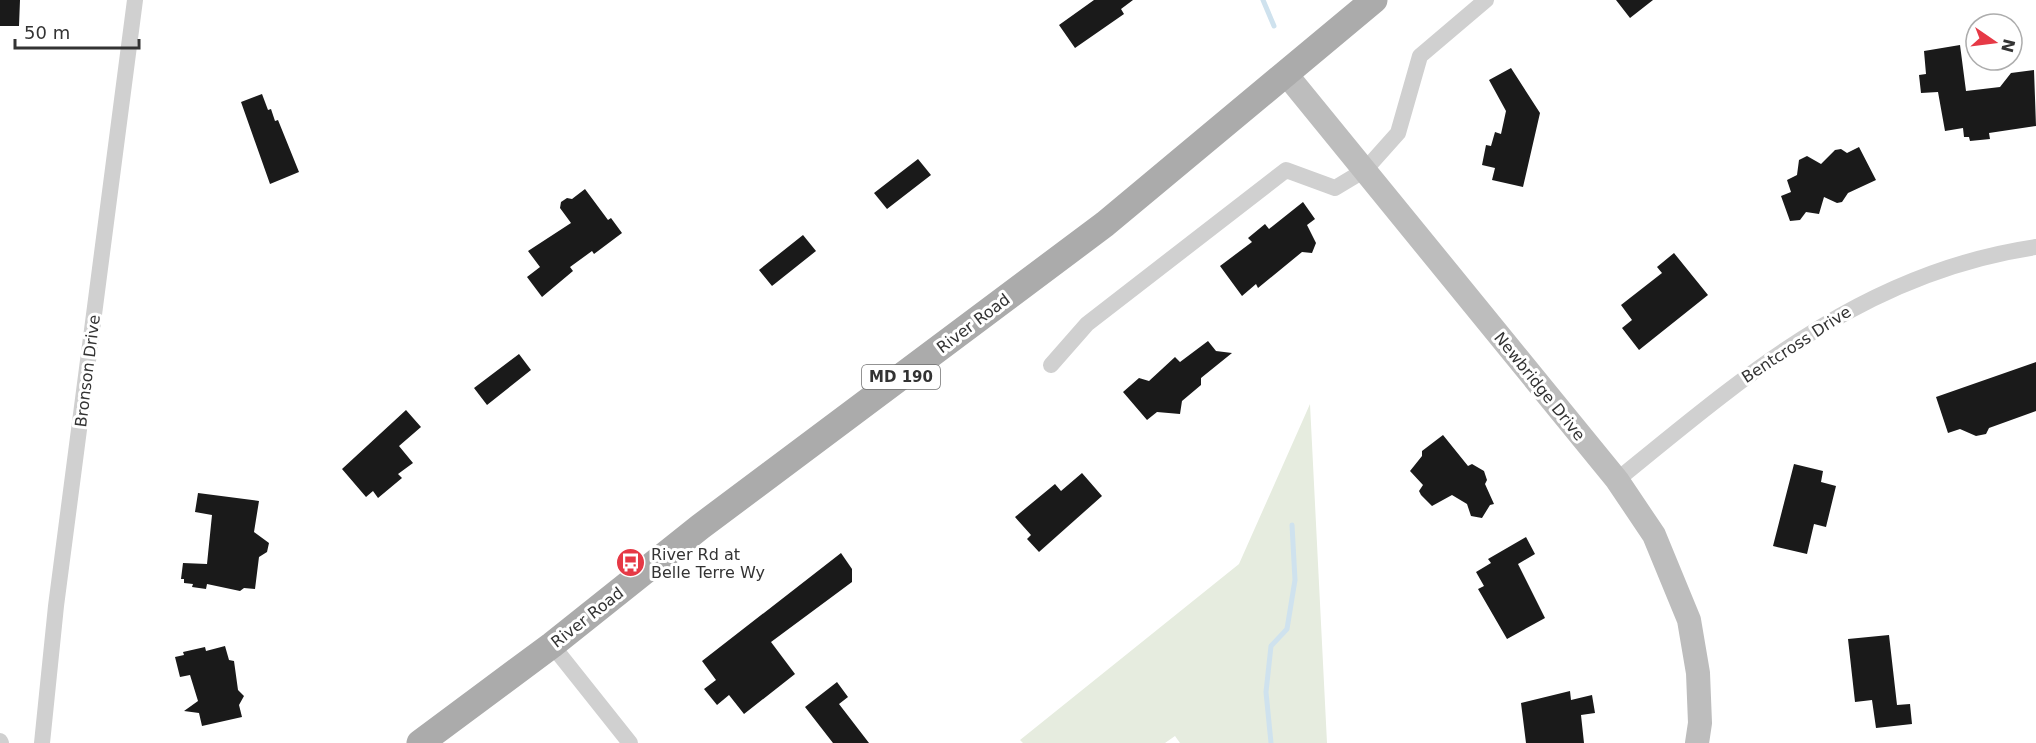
<svg xmlns="http://www.w3.org/2000/svg" width="2036" height="743" font-family="'DejaVu Sans',sans-serif">
<rect width="100%" height="100%" fill="#fff"/>
<path fill="#e6ecdf" d="M1310,404L1327,743H1180L1175,736L1165,743H1023L1020,740L1239,564Z"/>
<g fill="none" stroke-linecap="round" stroke-linejoin="round">
<path stroke="#cfe2ee" stroke-width="5" d="M1263,0L1274,26
M1271,743L1266,692L1271,646L1287,629L1295,580L1292,525"/>
</g>
<path fill="#1a1a1a" d="M0,0H20L19,26H0Z
M1094,0H1133L1121,9L1124,14L1075,48L1059,25Z
M1616,0H1653L1630,18Z
M1960,45L1966,91L2000,87L2011,73L2034,70L2036,126L1989,133L1990,139L1970,141L1969,137H1964L1963,128L1945,131L1938,92L1921,93L1919,75L1926,74L1924,51Z
M1511,68L1540,113L1523,187L1492,180L1495,168L1482,165L1486,145L1491,146L1495,132L1501,134L1506,111L1489,80Z
M262,94L268,110L271,109L275,121L278,120L299,172L270,184L241,102Z
M1859,147L1876,180L1848,193L1842,202L1837,203L1824,197L1819,214L1806,212L1800,220L1790,221L1781,196L1791,192L1787,180L1797,175L1799,160L1807,156L1821,164L1835,150L1841,149L1847,153Z
M918,159L931,175L887,209L874,193Z
M585,189L608,220L611,218L622,233L594,254L592,251L570,267L573,271L542,297L527,277L540,267L528,251L571,223L560,208L561,202L567,198L572,199Z
M1303,202L1315,219L1307,225L1316,243L1312,253L1302,252L1258,288L1256,284L1242,296L1220,266L1252,242L1248,238L1265,224L1269,229Z
M803,235L816,251L772,286L759,270Z
M1674,253L1708,295L1639,350L1622,328L1632,320L1621,305L1662,273L1657,267Z
M1208,341L1216,351L1232,353L1201,378V385L1182,401L1180,414L1157,412L1147,420L1123,392L1139,378L1149,381L1175,357L1180,362Z
M519,354L531,370L487,405L474,388Z
M2036,362V411L1989,428L1986,434L1976,436L1960,429L1948,433L1936,397Z
M406,410L421,427L399,446L413,463L398,474L402,478L378,498L373,491L366,497L342,469Z
M1443,435L1468,466L1472,464L1484,471L1487,480L1485,484L1494,504L1490,505L1482,518L1471,516L1467,504L1452,495L1432,506L1421,495L1419,491L1423,485L1410,471L1422,456V451Z
M1794,464L1823,471L1821,482L1836,486L1826,527L1814,524L1807,554L1773,546Z
M1082,473L1102,496L1039,552L1027,539L1031,535L1015,517L1055,484L1061,491Z
M198,493L259,501L254,532L269,543L267,552L259,557L255,589L244,588L240,591L207,584L206,589L192,587L193,584L184,583V579H181L183,563L207,564L212,515L195,512Z
M1526,537L1535,554L1518,564L1545,618L1507,639L1478,589L1484,586L1476,572L1491,563L1488,559Z
M841,553L852,569V582L771,642L795,674L744,714L729,695L717,705L704,689L716,680L702,661Z
M1889,635L1897,705L1910,704L1912,724L1876,728L1872,700L1855,702L1848,639Z
M225,646L229,660L234,661L238,690L244,696L239,705L242,717L202,726L199,713L184,711L198,701L190,675L180,677L175,657L184,655L183,652L205,647L206,651Z
M837,682L848,697L839,704L869,743H833L805,707Z
M1570,691L1571,700L1592,695L1595,713L1581,715L1584,743H1526L1521,703Z"/>
<g fill="none" stroke-linecap="round" stroke-linejoin="round">
<path stroke="#d0d0d0" stroke-width="16" d="M1051,365L1087,324L1286,170L1335,188L1365,170L1398,133L1420,56L1486,0
M1617,480C1746,375 1864,272 2036,247
M552,645L630,743
M0,741L1,743
M42,743L56,606L135,0"/>
<path stroke="#bdbdbd" stroke-width="24" d="M1286,74L1617,480L1654,535L1689,620L1698,673L1700,723L1697,743"/>
<path stroke="#ababab" stroke-width="27" d="M420,743L552,645L700,527L1105,224L1374,0"/>
</g>
<defs>
<symbol id="bus-disc" viewBox="-11 -11 22 22"><circle r="9.5" fill="#e63946" stroke="#fff"/><path d="M-5-6H5V4H4V6H2V4H-2V6H-4V4H-5ZM-3.5-4V0h7V-4ZM-3.5 1.2v1.5H-2V1.2ZM2 1.2v1.5H3.5V1.2Z" fill="#fff"/></symbol>
</defs>
<g fill-rule="evenodd">
<use href="#bus-disc" x="614" y="546" width="33" height="33"/>
</g>
<g text-anchor="middle" stroke-width="6" stroke-linejoin="round" paint-order="stroke">
<rect fill="#fff" stroke="#707070" stroke-width="1.5" x="862" y="365" width="78" height="24" rx="4.5"/>
<g font-size="15" font-weight="bold" fill="#333">
<text x="901" y="382">MD 190</text>
</g>
<g font-size="16" fill="#333" stroke="#fff">
<text transform="translate(973 323) rotate(-37)" y="6">River Road</text>
<text transform="translate(1796 344) rotate(-33)" y="6">Bentcross Drive</text>
<text transform="translate(87 371) rotate(-83)" y="6">Bronson Drive</text>
<text transform="translate(1540 386) rotate(51)" y="6">Newbridge Drive</text>
<text transform="translate(587 617) rotate(-38)" y="6">River Road</text>
</g>
<g font-size="16" fill="#333" stroke="#fff" text-anchor="start">
<text x="651" y="560">River Rd at<tspan x="651" dy="18">Belle Terre Wy</tspan></text>
</g>
</g>
<g transform="translate(1994 42) rotate(104)"><circle r="28" fill="#ffffff" stroke="#adadad" stroke-width="1.5"/>
<path d="M0-4.5L10 22L0 15L-10 22Z" fill="#e63946"/>
<text y="-9" font-size="16" font-weight="bold" text-anchor="middle" fill="#333333">N</text>
</g>
<path d="M15 39v9h124v-9" fill="none" stroke="#333333" stroke-width="3"/>
<text x="24" y="39" font-size="18" fill="#333333" stroke="#ffffff" stroke-width="4.5" paint-order="stroke">50 m</text>
</svg>
